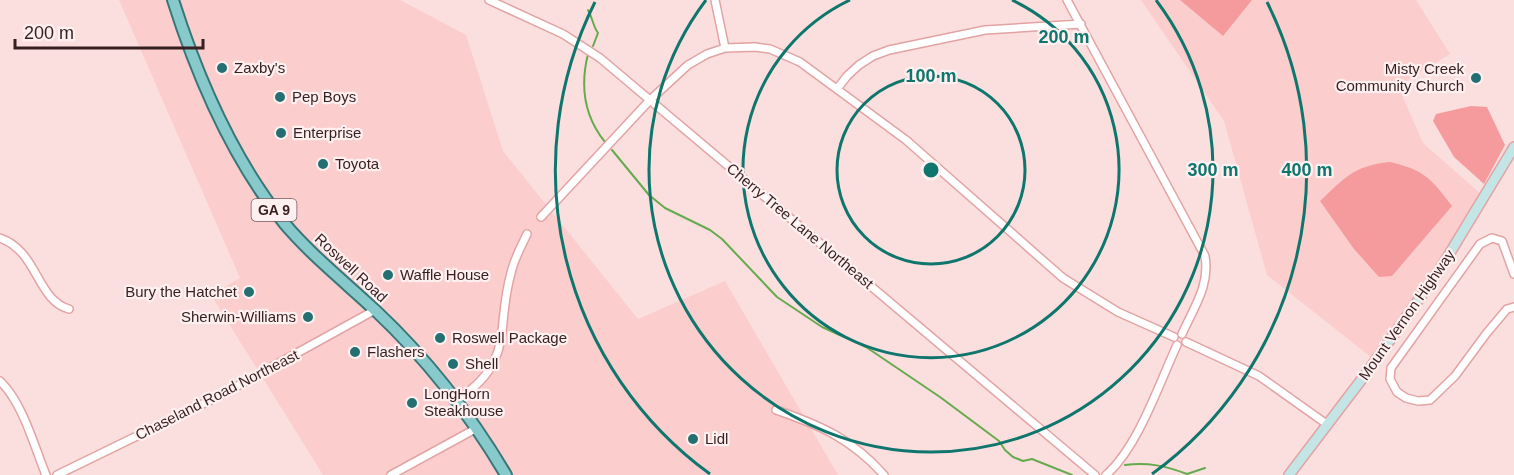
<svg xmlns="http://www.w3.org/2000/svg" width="1514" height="475" font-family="Arial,sans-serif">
<rect width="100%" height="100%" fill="#fbdfdf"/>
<path fill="#fbcdcd" d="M119,0H400L466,35L503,151L638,319L725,281L838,475H323L211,295L240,278Z
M1141,0H1416L1450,54L1398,86L1423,143L1481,194L1439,272L1377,362L1267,275L1224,121Z"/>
<path fill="#f69b9d" d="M1180,0H1252L1223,36Z
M1471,106L1487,107L1505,145L1484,184L1454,157L1433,121L1436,114Z
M1390,162C1424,170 1431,178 1452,206L1392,276L1379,277L1354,249L1320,201C1346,177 1353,166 1390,162Z"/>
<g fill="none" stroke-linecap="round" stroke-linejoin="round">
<path stroke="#66aa4e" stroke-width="2" d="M588,10C593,19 593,26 598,33L593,46
M588,54C580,86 584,116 605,142
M612,150L649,195L665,208L710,230L722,239L777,297L822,327L866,347L940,397L999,441L1005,450L1013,457L1023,461L1032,459L1072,475
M1125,465C1148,462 1166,466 1187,474L1205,468"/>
<defs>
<path id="street" d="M489,0L563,34L600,58L1095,475
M715,0L725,48
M1067,0L1205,256C1210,286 1194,307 1182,334
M837,89L847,76L859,65L873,56L889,50L985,30L1081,24
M541,217L650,100L688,65L707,54L725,48L755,47L770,49L800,62L906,140L1063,278L1118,312L1174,337
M0,238C38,251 37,301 69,309
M1514,274L1502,241L1492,238L1480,244L1391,368L1390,379L1397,392L1406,398L1418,401L1430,400L1455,376L1486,334L1507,309L1514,307
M1186,342L1259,376L1328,425
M0,381C23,403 34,446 46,475
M457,400C516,361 495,329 511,273C514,259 521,247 527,234
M776,410C820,425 852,439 884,475
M57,475L221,395L375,310
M391,475L477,428
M1106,475C1138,447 1159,384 1177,345"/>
<path id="secondary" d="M1289,475L1368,371L1439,271L1514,147"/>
<path id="primary" d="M173,0C198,79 232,158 284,223C312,256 345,282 376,311C428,360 470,414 506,475"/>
</defs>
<use href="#street" stroke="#e3a3a3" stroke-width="10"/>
<use href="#secondary" stroke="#e3a3a3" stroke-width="12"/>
<use href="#primary" stroke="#387779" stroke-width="14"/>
<use href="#street" stroke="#fff" stroke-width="7"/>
<use href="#secondary" stroke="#c3e5e6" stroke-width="9"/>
<use href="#primary" stroke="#88cacc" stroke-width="10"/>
</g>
<g fill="none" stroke="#0f766e" stroke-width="3">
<circle cx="931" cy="170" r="94"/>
<path d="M1012 0A188 188 0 1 1 850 0"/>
<path d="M1156 0A282 282 0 1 1 706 0"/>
<path d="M710 474A376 376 0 0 1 595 2M1267 2A376 376 0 0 1 1152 474"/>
</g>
<g fill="#236f71" stroke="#fef0f0" stroke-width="2">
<circle cx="222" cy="68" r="6"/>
<circle cx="1476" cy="78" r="6"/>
<circle cx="280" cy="97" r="6"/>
<circle cx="281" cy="133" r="6"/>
<circle cx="323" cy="164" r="6"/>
<circle cx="388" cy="275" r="6"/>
<circle cx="249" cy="292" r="6"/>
<circle cx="308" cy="317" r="6"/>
<circle cx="440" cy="338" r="6"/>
<circle cx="355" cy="352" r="6"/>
<circle cx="453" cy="364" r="6"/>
<circle cx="412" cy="403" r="6"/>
<circle cx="693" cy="439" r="6"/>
</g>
<g text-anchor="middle" stroke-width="4.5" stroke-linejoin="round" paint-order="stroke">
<rect fill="#fef0f0" stroke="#735d5e" stroke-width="1.5" x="251.5" y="199" width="45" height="22" rx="4.5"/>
<g font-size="14" font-weight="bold" fill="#371e1f">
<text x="274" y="215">GA 9</text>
</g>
<g font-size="15" fill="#371e1f" stroke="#fef0f0" text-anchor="start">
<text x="234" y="73">Zaxby's</text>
<text x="1464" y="74" text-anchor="end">Misty Creek<tspan x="1464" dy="17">Community Church</tspan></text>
<text x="292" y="102">Pep Boys</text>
<text x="293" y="138">Enterprise</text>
<text x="335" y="169">Toyota</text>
<text x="400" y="280">Waffle House</text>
<text x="237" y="297" text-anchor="end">Bury the Hatchet</text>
<text x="296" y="322" text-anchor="end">Sherwin-Williams</text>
<text x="452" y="343">Roswell Package</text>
<text x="367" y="357">Flashers</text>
<text x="465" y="369">Shell</text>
<text x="424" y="399">LongHorn<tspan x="424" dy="17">Steakhouse</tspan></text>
<text x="705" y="444">Lidl</text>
</g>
<g font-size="15" fill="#371e1f" stroke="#fef0f0">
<text transform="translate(800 226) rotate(40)" y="5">Cherry Tree Lane Northeast</text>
<text transform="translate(351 268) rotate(43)" y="5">Roswell Road</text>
<text transform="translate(1407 315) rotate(-55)" y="5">Mount Vernon Highway</text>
<text transform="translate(217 395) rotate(-27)" y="5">Chaseland Road Northeast</text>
</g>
</g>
<circle cx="931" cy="170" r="9" fill="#0f766e" stroke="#fef0f0" stroke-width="3"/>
<g font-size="18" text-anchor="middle" font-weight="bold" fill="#0f766e" stroke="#fef0f0" stroke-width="4.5" stroke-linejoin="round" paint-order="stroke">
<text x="1064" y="43">200 m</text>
<text x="931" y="82">100 m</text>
<text x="1213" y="176">300 m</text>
<text x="1307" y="176">400 m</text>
</g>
<path d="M15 39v9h188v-9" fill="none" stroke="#371e1f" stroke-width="3"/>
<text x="24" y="39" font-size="18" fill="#371e1f" stroke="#fef0f0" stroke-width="4.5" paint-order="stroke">200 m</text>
</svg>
